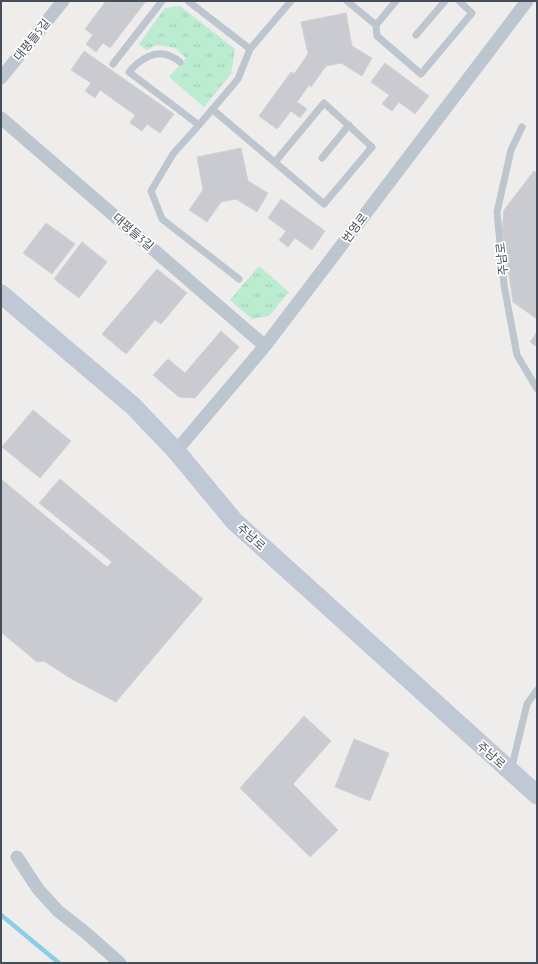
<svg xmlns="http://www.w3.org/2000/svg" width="538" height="964" font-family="'PT Sans Narrow','Noto Sans KR',sans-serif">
<defs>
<pattern id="grass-tufts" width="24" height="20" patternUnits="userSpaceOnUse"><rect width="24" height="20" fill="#bbecd1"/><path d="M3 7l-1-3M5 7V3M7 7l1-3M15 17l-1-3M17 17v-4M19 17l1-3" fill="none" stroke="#a2ccb6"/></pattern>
</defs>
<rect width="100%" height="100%" fill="#efecec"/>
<path fill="url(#grass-tufts)" d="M180,6L235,49L231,74L204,107L169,77L186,58L175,48L157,45L146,50L139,44L165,8Z
M259,266L289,292L269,316L252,319L230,300Z"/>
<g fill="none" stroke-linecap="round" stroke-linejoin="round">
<path stroke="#8acde7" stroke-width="4.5" d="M1,915L59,963"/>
</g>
<path fill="#c9cbd1" stroke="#d0d2d7" d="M106,1H146L110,48L103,43L96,52L86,44L93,35L85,29Z
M346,13L352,46L372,58L362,76L341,63L326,66L311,87L309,85L297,102L307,109L300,118L291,111L277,129L259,116L291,72L294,74L308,54L301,22Z
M84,51L174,114L160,133L147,124L142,131L130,123L135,115L100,90L95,98L85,91L91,83L71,70Z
M385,63L429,96L415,114L399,102L392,111L382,104L389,95L371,82Z
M241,148L248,181L268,193L257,212L236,199L221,202L207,222L189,210L203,190L197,157Z
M534,171L537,173V319L513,302L502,231L504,210Z
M281,199L325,231L312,250L295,238L288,247L279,240L286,231L268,218Z
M46,223L75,244L52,274L23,253Z
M82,242L107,262L79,298L54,279Z
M157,269L187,293L161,324L155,320L126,354L102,334Z
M221,331L239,347L195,398L179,397L153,375L168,359L185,373Z
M537,332V347L530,342Z
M33,410L71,441L40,478L2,447Z
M1,479L107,567L112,562L39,503L60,479L203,599L116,702L70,678L44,661L37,662L1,632Z
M304,716L331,741L293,784L338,830L310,857L240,788Z
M354,739L389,753L370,801L335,787Z"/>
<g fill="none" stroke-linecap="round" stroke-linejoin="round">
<path stroke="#bdc5ce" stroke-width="7" d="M188,1L250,49L291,1
M347,1L376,25
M396,1L376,25L377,36L421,74L472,13L459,1
M416,35L445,1
M180,62C178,60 175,58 172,57C156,48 139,60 129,72L199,125L238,79L250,49
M113,64L162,1
M212,109L324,204L372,147L324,103L275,162
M199,125L173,154L151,191L162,219L239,279
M522,127L511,150L497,212L504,285L517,355L537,389
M322,158L349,125
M511,770L527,704L537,690"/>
<path stroke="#bdc5ce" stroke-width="13" d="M1,78L63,1
M1,118L265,346
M176,451L265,346L527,1
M17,857L38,889L58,911L86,933L120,963"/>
<path stroke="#bfc8d4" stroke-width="19" d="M1,294L133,406L176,451L234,521L537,795"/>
</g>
<g text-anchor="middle" stroke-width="3.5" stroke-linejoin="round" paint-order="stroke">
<g font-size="12" fill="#454e58" stroke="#fff">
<text transform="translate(32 40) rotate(-51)" y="4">대평들5길</text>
<text transform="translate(355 228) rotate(-53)" y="4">번영로</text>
<text transform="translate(133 232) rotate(41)" y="4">대평들3길</text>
<text transform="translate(502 259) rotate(-96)" y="4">주남로</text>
<text transform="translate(251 537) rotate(42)" y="4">주남로</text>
<text transform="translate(491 755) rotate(42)" y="4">주남로</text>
</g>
</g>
<rect width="538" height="964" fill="none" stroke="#454e58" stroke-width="4"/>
</svg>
